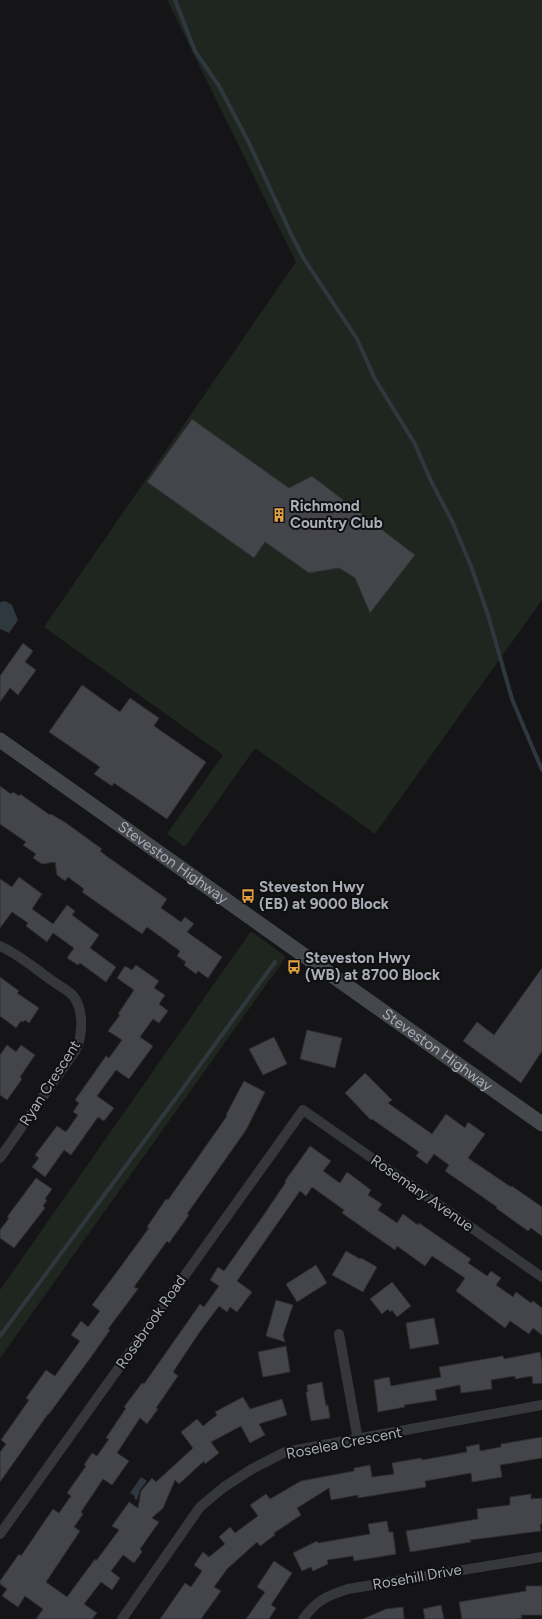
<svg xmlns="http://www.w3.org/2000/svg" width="542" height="1619" font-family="Figtree,sans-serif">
<rect width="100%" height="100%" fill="#151517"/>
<path fill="#1f2620" d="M167,0H542V600L375,834L255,748L185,847L167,834L223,755L44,627L296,262Z
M251,931L286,957L0,1358V1290Z"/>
<path fill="#2f383e" d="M5,601L12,605L18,620L9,633L0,629V602Z
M141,1477L147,1481L140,1490L137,1500L134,1499L135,1496L130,1493Z"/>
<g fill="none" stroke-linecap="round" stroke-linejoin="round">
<path stroke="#2f383e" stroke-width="4" d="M175,0L195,51L219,86L249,143L292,236L304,259L357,339L375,379L415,444L431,481L452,521L471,566L488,615L512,699L542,770
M0,1336L176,1098L275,962"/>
</g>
<path fill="#44454a" stroke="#2f2f32" d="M192,419L289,488L312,476L415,555L370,613L355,578L339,568L309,573L265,542L254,558L147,482Z
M23,643L33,651L25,662L36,670L18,695L10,688L0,702V676Z
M82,685L120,712L130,698L159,718L154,726L206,762L167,819L114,783L112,786L94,774L100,767L49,732Z
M0,786L11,794L13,792L19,796L20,794L50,815L51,814L66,823L102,849L100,851L105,855L167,899L161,908L181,922L185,917L194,924L187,932L222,957L208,978L198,971L196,974L184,965L186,962L177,956L180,951L147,927L142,934L82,892L84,889L68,877L65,881L57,875L55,862L42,864L33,858L36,854L23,845L26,842L0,824Z
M19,877L42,894L32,909L53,924L67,905L75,911L72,915L99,935L90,948L116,967L106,982L80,963L78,965L67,958L74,948L53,933L47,942L26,926L28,923L12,912L0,928V879L12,887Z
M136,965L159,981L154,988L165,995L159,1004L168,1011L159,1023L153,1019L140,1037L153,1046L129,1079L116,1070L97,1096L114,1108L104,1121L98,1117L71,1155L64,1150L45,1177L32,1167L39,1158L35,1155L57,1126L66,1132L78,1115L73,1112L79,1103L75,1100L106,1056L109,1058L122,1040L108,1031L120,1015L118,1014L134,990L117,978L125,966L132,970Z
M542,968V1051L521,1083L463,1041L477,1022L494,1035Z
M0,977L19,991L17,993L39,1008L29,1023L25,1020L23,1022L21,1021L16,1028L0,1016Z
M307,1030L342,1038L335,1068L300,1059Z
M274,1037L287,1064L263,1075L249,1049Z
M7,1045L16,1052L21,1045L35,1055L20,1077L22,1079L7,1100L0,1095V1055Z
M365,1073L392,1100L388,1103L432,1134L446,1114L465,1128L468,1122L485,1134L468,1158L511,1187L512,1186L542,1207V1236L531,1228L528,1231L496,1208L497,1207L445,1171L449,1165L434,1154L427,1164L416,1156L419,1152L372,1119L371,1120L345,1093Z
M244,1081L265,1092L246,1130L187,1214L189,1215L169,1243L167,1241L134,1287L138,1289L108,1329L110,1330L91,1357L49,1414H48L0,1482V1452L6,1444L1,1440L29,1400L26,1398L46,1370L55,1376L80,1341L71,1335L81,1321L88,1327L100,1311L92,1305L116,1273L149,1228L147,1227L166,1199L168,1200L227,1116L226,1115Z
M310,1146L331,1161L323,1171L340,1183L347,1172L371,1190L368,1195L382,1204L378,1210L397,1223L403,1214L418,1225L419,1223L471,1259L468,1263L487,1276L491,1271L501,1278L496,1285L513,1297L516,1292L531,1303L533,1301L542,1308V1335L533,1328L529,1334L510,1321L505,1328L456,1291L465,1278L432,1256L425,1266L397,1246L395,1250L369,1232L342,1213L344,1210L312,1187L306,1196L300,1191L237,1281L252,1292L237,1312L230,1307L227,1312L219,1306L199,1333L173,1372L178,1376L156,1408L158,1409L147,1424L140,1418L117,1453L129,1461L112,1485L103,1479L81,1512L83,1514L74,1527L80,1531L46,1582L67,1597L95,1559L96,1561L119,1530L112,1526L129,1502L138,1508L141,1491L152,1478L156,1482L193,1448L181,1432L197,1419L203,1426L217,1415L215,1412L243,1397L250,1409L282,1399L287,1415L259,1424L265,1435L250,1443L241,1426L211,1442L219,1453L205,1464L204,1461L179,1484L175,1480L163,1508L152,1518L159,1522L140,1549L142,1552L134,1563L123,1555L111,1571L120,1578L112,1590L101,1582L84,1604L97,1613L92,1619H36L43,1609L25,1596L18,1607L2,1596L7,1589L0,1584V1581L19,1554L21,1556L53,1509L59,1513L71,1496L67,1493L86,1466L84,1465L92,1453L97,1456L109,1439L106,1438L126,1408L124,1407L142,1383L144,1384L200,1304L204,1307L219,1286L210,1280L218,1267L224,1271L263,1216L286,1182L285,1181Z
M36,1178L52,1189L45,1199L47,1200L43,1206L45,1208L14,1248L0,1238V1230L9,1218L7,1217Z
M346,1251L360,1259L361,1258L377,1267L363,1292L332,1275Z
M316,1265L327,1283L297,1302L286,1284Z
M392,1282L411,1306L397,1317L392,1310L390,1312L388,1309L382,1314L370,1299Z
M276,1300L293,1305L283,1335L285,1342L266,1336Z
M434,1318L439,1344L410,1349L406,1323Z
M286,1346L290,1372L263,1377L258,1352Z
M540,1352L542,1363V1383L533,1384L532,1376L515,1379V1376L491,1380L492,1389L461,1393L460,1385L435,1390L437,1400L404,1405L405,1407L378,1412L374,1380L389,1377L391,1386L441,1377L439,1367L503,1356L504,1359Z
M322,1382L326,1406L328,1405L330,1418L311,1421L306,1392H308L307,1385Z
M542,1437V1458L500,1465L502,1477L472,1482L471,1473L425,1481L426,1487L358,1498V1495L331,1500L329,1488L297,1508L301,1515L274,1533L275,1535L260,1546L257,1542L227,1569L214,1587L221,1591L201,1619H160L185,1583L191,1587L202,1571L194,1565L203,1552L209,1557L225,1544L219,1537L230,1527L235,1533L258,1516L250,1505L266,1494L270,1499L301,1481L354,1471V1468L370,1465L372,1477L394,1474L392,1463L421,1458L422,1460L467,1452L466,1447L479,1444L480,1451L501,1447V1444Z
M531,1494V1499L542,1498V1524H540L541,1531L470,1540L471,1542L410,1552L406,1531L478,1519L477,1509L510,1505V1497Z
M387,1521L389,1532H393L396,1554L354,1561L353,1556L327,1560L328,1564L313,1571L311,1567L302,1571L293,1553L317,1541L318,1543L370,1534L368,1524Z
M274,1561L292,1573L271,1605L276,1608L269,1619H246L265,1592L257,1587Z
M526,1586H542V1615H521L522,1618L516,1619H462L459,1602L526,1591Z
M441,1605L444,1619H425L423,1609Z
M403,1607L404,1619H363L386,1609Z"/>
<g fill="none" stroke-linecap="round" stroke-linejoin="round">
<path stroke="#36373b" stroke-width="10" d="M0,946C20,955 37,970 54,982C61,987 70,991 74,997C84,1011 83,1037 75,1051L0,1158
M339,1334L358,1440
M0,1534L303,1110L542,1277
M122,1619L200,1507L224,1487L252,1469L285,1452L542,1405
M303,1619C316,1601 326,1596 348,1589L542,1557"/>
<path stroke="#44474b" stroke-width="15" id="s1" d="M0,740L542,1124"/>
</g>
<defs>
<symbol id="building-bare" viewBox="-9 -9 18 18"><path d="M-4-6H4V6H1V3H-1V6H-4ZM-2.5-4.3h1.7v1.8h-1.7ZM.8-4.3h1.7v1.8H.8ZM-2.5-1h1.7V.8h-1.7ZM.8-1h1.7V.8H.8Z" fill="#e3a141" stroke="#101012" stroke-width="2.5" paint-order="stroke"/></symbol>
<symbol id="bus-bare" viewBox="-9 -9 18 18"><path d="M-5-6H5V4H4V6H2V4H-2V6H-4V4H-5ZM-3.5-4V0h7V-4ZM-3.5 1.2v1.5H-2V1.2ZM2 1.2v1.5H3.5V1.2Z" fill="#e3a141" stroke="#101012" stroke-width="2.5" paint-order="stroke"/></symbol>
</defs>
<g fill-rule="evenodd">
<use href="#building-bare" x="269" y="505" width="20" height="20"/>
<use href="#bus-bare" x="238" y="886" width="20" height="20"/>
<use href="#bus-bare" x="284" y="957" width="20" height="20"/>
</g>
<g text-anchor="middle" stroke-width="4" stroke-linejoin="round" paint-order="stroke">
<g font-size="15" font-weight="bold" fill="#a8adb6" stroke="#101012" text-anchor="start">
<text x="290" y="511">Richmond<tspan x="290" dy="17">Country Club</tspan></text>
<text x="259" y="892">Steveston Hwy<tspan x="259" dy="17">(EB) at 9000 Block</tspan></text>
<text x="305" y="963">Steveston Hwy<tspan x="305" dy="17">(WB) at 8700 Block</tspan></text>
</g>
<g font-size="15" fill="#a8adb6" stroke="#101012">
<text dy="5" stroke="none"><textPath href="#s1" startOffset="212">Steveston Highway</textPath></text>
<text dy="5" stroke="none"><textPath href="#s1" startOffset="536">Steveston Highway</textPath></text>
<text transform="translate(50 1083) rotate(-57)" y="5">Ryan Crescent</text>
<text transform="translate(422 1193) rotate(35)" y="5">Rosemary Avenue</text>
<text transform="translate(151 1322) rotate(-55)" y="5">Rosebrook Road</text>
<text transform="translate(344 1443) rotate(-11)" y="5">Roselea Crescent</text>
<text transform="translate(417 1577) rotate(-10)" y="5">Rosehill Drive</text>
</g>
</g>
</svg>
